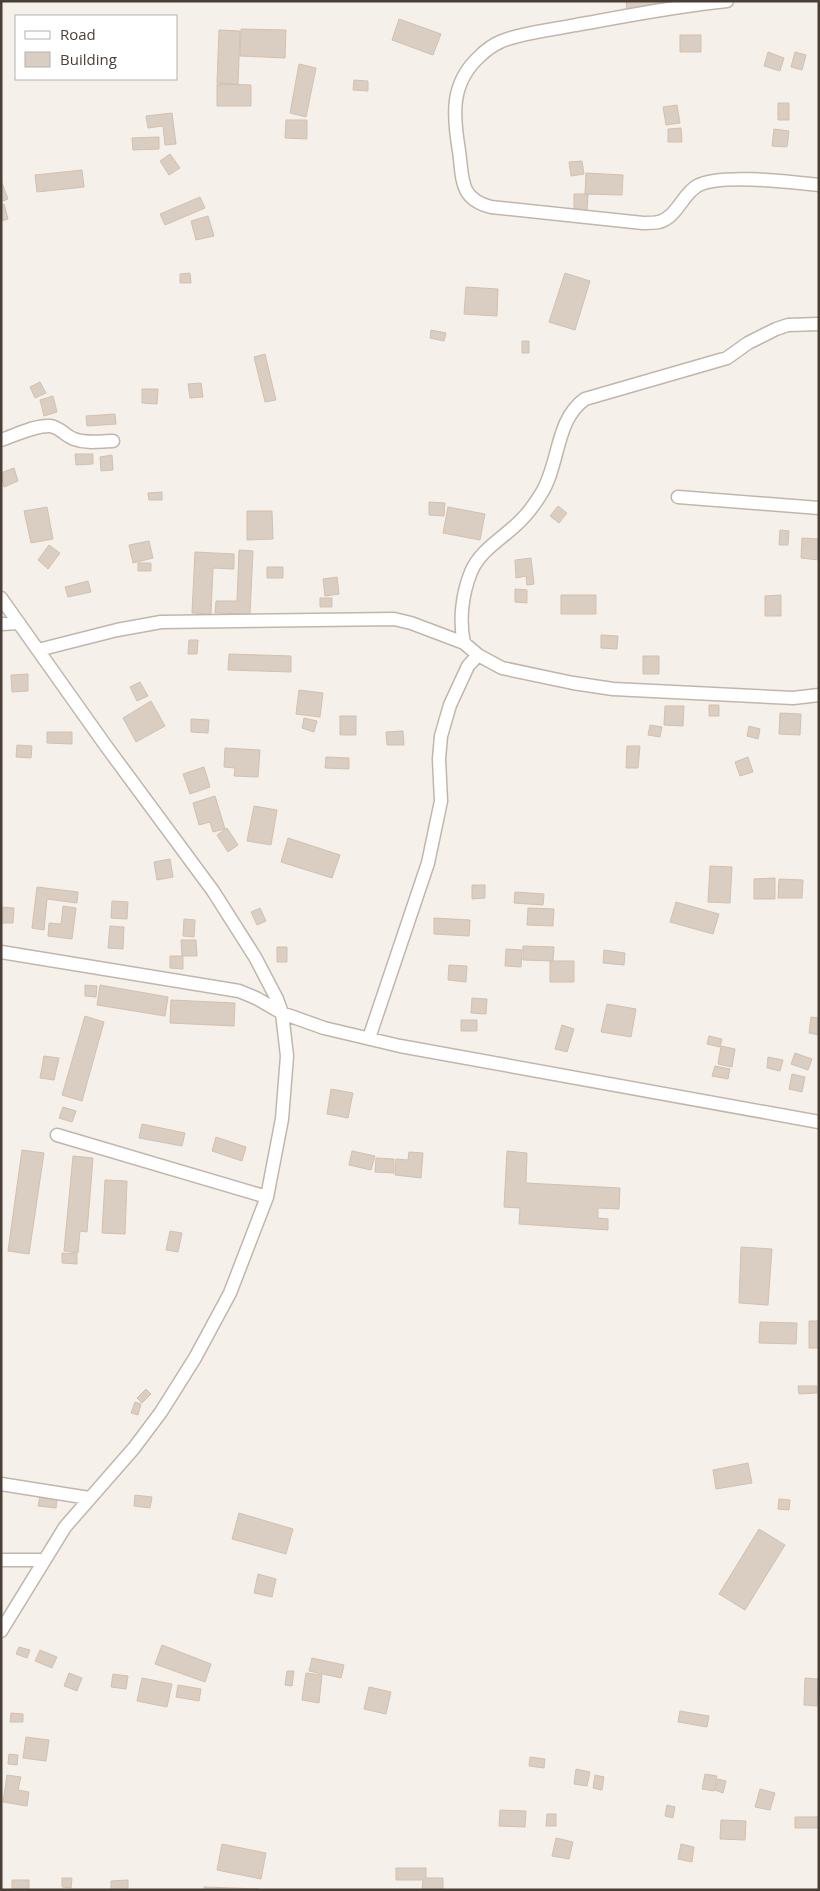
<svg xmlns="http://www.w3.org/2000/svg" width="820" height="1891" font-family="'Open Sans',sans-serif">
<rect width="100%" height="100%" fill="#f5f0e9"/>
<path fill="#dacdc1" stroke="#d2c1b1" d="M626,1H670V3L627,10Z
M399,19L441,34L433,55L392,40Z
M241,29L286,30L285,58L240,56Z
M219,30L240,31L238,84L217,83Z
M680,35H701V52H680Z
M768,52L784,58L780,71L764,66Z
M795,52L806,55L802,70L791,67Z
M299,64L316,68L306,117L290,113Z
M354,80L368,81V91L353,90Z
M217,84L251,85V106H217Z
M778,103H789V120H778Z
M677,105L680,123L666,125L663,107Z
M172,113L176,144L165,145L163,126L148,128L146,116Z
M286,120H307V139L285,138Z
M681,128L682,142H668V129Z
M774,129L789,131L787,147L772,146Z
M159,137V149L133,150L132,138Z
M170,154L180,168L169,175L160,161Z
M582,161L584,174L571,176L569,162Z
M82,170L84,187L37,192L35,175Z
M586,173L623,175L622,195L585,194Z
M2,183L8,199L1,202V183Z
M574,194H588L587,211L574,210Z
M200,197L205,208L165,225L160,214Z
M4,204L8,219L1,221V205Z
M208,216L214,236L196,240L191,221Z
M190,273L191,283H180V274Z
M565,273L590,281L575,330L549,322Z
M466,287L498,289L497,316L464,314Z
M431,330L446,333L444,341L430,338Z
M522,341H529V353H522Z
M265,354L276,400L265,402L254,357Z
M40,382L46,393L35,398L30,387Z
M201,383L203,397L190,398L188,384Z
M142,389H158L157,404L142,403Z
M53,396L57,412L44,416L40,400Z
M115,414L116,424L87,426L86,416Z
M75,454H93V464L76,465Z
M112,455L113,470L101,471L100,457Z
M14,468L18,481L4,487L1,473Z
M162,492V500H149L148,493Z
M429,502L445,503L444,516L429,515Z
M558,506L567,513L559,523L550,516Z
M47,507L53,539L31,543L24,511Z
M448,507L485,514L480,540L443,533Z
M247,511H272L273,539L247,540Z
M780,530L789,531L788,545H779Z
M802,538L819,539V560L801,558Z
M149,541L153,558L133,563L129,545Z
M49,545L60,553L48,569L38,560Z
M239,550L253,551L250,614L215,613L216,601H237Z
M195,552L234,554V569L213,568L211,614L192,613Z
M531,558L534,584L527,585L526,576L516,578L515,560Z
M138,563H151V571H138Z
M267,567H283V578H267Z
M337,577L339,594L325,596L323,579Z
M88,581L91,592L68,597L65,587Z
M515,589L527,590V603L515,602Z
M561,595H596V614H561Z
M781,595V616H765V596Z
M320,598H332V607H320Z
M601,635L618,636L617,649L601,648Z
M189,640H198L197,654H188Z
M229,654L291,656V672L228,670Z
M643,656H659V674H643Z
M28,674V691L12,692L11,675Z
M140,682L148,696L137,701L130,687Z
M299,690L323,693L320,717L296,714Z
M151,701L165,726L136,742L123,718Z
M709,705H719V716H709Z
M665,706H684L683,726L664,725Z
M780,713L801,714L800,735L779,734Z
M340,716H356V735H340Z
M304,718L317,721L314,732L302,728Z
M191,719L209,720L208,733L191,732Z
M650,725L662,727L660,737L648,735Z
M749,726L760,729L758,739L747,736Z
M403,731L404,745H387L386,732Z
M47,732H72V744L47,743Z
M17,745L32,746L31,758L16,757Z
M627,746H640L638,768H626Z
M225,748L260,750L258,777L234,776L235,768L224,767Z
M326,757L349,758V769L325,768Z
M748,757L753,772L740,776L735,762Z
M204,767L210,787L190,794L183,774Z
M215,796L225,829L213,832L210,822L199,825L193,803Z
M254,806L277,810L271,845L247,841Z
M227,828L238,845L228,852L217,835Z
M288,838L340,855L332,878L281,862Z
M170,859L173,877L157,880L154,862Z
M710,866L732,867L730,903L708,902Z
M775,878V899H754V879Z
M779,879L803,880L802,898H778Z
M472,885H485V898L472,899Z
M37,887L78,892L77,903L47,899L44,930L32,928Z
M515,892L544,894L543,905L514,903Z
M112,901L128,902L127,919L111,918Z
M676,902L719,914L713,934L670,922Z
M63,906L76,908L72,939L48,936L49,923L61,924Z
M1,907L14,908L13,923H1Z
M260,908L266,921L257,925L251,912Z
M528,908L554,909L553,926L527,925Z
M434,918L470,920L469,936L434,934Z
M184,919L195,920L194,937L183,936Z
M110,926L124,927L123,949L108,948Z
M181,940H196L197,956H182Z
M523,946L554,947L553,961L523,960Z
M277,947H287V962H277Z
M506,949L522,950L521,967L505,966Z
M604,950L625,953L624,965L603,963Z
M170,956H183V969L170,968Z
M550,961H574V982H550Z
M449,965L467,966L466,982L448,980Z
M85,985L97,986L96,997L85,996Z
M100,985L168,997L165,1016L97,1005Z
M472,998L487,999L486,1014L471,1013Z
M171,1000L235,1003L234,1026L170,1023Z
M607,1004L636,1009L631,1037L601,1032Z
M85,1016L104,1022L82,1101L62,1095Z
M811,1017L819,1018V1035L809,1033Z
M461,1020H477V1031H461Z
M562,1025L574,1029L567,1052L555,1049Z
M709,1036L722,1039L720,1047L707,1044Z
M721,1046L735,1049L732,1067L718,1064Z
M795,1053L812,1059L808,1070L791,1064Z
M44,1056L59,1058L54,1080L40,1078Z
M768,1057L783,1060L780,1071L767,1068Z
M715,1066L730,1069L728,1079L712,1076Z
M792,1074L805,1077L802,1092L789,1089Z
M331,1089L353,1093L348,1118L327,1114Z
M63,1107L76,1111L72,1122L59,1118Z
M142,1124L185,1133L182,1146L139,1138Z
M216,1137L246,1147L242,1161L212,1151Z
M22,1150L44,1153L29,1254L8,1251Z
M352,1151L375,1156L371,1170L349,1165Z
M507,1151L527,1153L526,1183L620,1188L619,1209L598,1208V1218L608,1219V1230L519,1224L520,1208L504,1207Z
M409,1152L423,1153L421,1178L395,1175L396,1159L408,1160Z
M73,1156L93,1158L87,1232L80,1231L78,1253L64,1251Z
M376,1158L394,1159V1173L375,1172Z
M105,1180L127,1181L125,1234L102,1233Z
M170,1231L182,1233L178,1252L166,1250Z
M741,1247L772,1249L768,1305L739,1303Z
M62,1253L77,1254V1264L62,1263Z
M809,1321H819V1348H809Z
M760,1322L797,1323L796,1344L759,1343Z
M798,1386H817V1393L799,1394Z
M146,1389L151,1394L142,1403L137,1398Z
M135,1402L141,1404L138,1415L131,1413Z
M748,1463L752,1483L716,1489L713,1470Z
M135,1495L152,1497L150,1508L134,1506Z
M40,1496L57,1499L56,1508L38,1506Z
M779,1499L790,1500L789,1510L778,1509Z
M239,1513L293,1529L286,1554L232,1539Z
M759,1529L785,1545L745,1610L719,1594Z
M258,1574L276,1579L272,1597L254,1593Z
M162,1645L211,1664L205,1682L155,1664Z
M19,1647L30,1650L27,1658L16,1654Z
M40,1650L57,1657L52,1668L35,1661Z
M312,1658L344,1665L341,1678L309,1671Z
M287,1671H294L292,1686L285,1685Z
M69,1673L82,1678L77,1691L64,1686Z
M306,1673L322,1675L319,1703L302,1700Z
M113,1674L128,1676L126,1689L111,1687Z
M142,1678L172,1684L167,1707L137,1701Z
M805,1678L818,1679L817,1706L804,1705Z
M178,1685L201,1689L199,1701L176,1697Z
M369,1687L391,1692L386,1714L364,1709Z
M680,1711L709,1716L707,1727L678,1722Z
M11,1713L23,1714V1722H10Z
M26,1737L49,1740L46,1761L23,1758Z
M9,1754L18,1755L17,1765L8,1764Z
M530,1757L545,1759L544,1768L529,1766Z
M576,1769L590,1772L587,1786L574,1784Z
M705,1774L717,1776L714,1791L702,1789Z
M7,1775L21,1777L18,1790L29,1792L27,1806L3,1802Z
M595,1775L604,1777L602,1790L593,1788Z
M718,1779L726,1781L723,1793L715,1790Z
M760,1789L775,1793L770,1810L755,1807Z
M667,1805L675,1807L673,1818L665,1816Z
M500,1810L526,1811L525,1827L499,1826Z
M547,1814H556V1826H546Z
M795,1817H819V1828H795Z
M721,1820L746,1821L745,1840L720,1839Z
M556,1838L573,1842L569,1859L552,1856Z
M222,1844L266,1853L261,1879L217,1870Z
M681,1844L694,1847L692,1862L678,1859Z
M396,1868H426V1878H443V1890H422L423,1880H396Z
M62,1878H72L71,1888L62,1887Z
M12,1880H29V1890H12Z
M128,1880V1890H111V1881Z
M204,1887L259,1889L204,1890Z"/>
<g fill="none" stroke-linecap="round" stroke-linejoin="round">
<defs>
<path id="minor" d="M727,1C676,6 626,16 576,25C552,30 525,32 502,41C495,44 485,51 480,56C450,83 453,115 459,151C463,179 459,199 491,207L643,223C648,223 654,223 659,222C677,217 682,195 697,186C719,173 792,182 819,185
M1,440C16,435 35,425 50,426C60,427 65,436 74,439C87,444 101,441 113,441
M678,497L819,508
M1,598L106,746L213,891L255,957L277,999L282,1013L287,1056L282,1119L267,1197L230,1293L195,1358L161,1412L134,1448L65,1527L1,1631
M1,624L19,623
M464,643C459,621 462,594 471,572C481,548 506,537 523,518C530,511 536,502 541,494C560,464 555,420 585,399L727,358L748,343L776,329L788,325L819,324
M38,650L117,630L161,622L394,619L411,623L464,643L478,655L502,668L573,683L613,689L793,698L819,695
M1,952L239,991L256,998L282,1013L324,1028L400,1046L819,1122
M369,1038L428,863L441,801L439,759L441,736L450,705L468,666L478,655
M57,1135L267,1197
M1,1484L89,1498
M1,1560H43"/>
</defs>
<use href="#minor" stroke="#c1b6ab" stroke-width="15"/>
<use href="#minor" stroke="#fff" stroke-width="12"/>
</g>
<rect width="820" height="1891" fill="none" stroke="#493f37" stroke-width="5"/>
<rect x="15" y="15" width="162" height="65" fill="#ffffff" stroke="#b6b2af"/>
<rect x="25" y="31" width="25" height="8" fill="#ffffff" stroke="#b6b2af"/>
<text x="60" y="40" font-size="15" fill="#493f37">Road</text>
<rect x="25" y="52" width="25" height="15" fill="#dacdc1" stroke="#b6b2af"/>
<text x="60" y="65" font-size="15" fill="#493f37">Building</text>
</svg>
